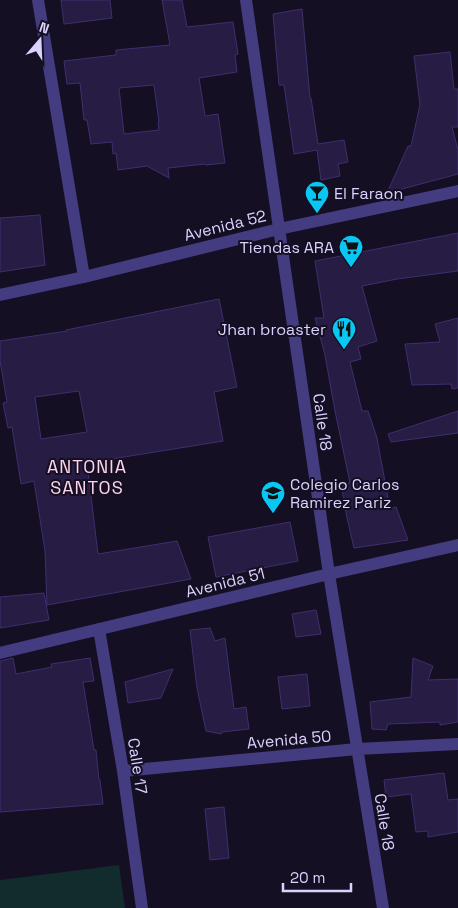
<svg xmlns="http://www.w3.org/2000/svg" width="458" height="908" font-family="'Space Grotesk',sans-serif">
<rect width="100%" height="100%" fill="#140f23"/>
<path fill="#122b2d" d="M119,865L125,908H0V880Z"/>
<path fill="#271c43" stroke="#412e6e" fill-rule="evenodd" d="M61,0H110L112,18L64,24Z
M162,0H182L187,27L233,22L238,54L235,55L237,72L199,78L205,116L218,114L225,163L206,165L205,164L168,168L169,178L147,166L118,170L116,153L113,154L112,142L91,144L87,120H84L80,83L67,84L64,61L116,55V50L170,45ZM154,85L159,122L158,123L159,130L124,134L119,88Z
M302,9L310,98H311L318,144L344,140L348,162L338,164L340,176L321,180L317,150L294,154L284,85H279L273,14Z
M450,52L454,89H458V127H452L458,150V174L387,193L408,146H411L420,105L414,56Z
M40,215L45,265L0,272V218Z
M458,233V271L397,279L362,286L377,341L358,347L361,359L350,362L362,411H368L377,438L390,509L396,507L408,540L354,548L347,518L341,484L350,483L335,411L325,355L315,318H324L315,261Z
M219,299L237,387L214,392L223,441L87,463L98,554L177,541L191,579L47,605L45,551L34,481L21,484L12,427L8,428L3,403L7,402L0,361V341L67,331L66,330ZM79,391L87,432L41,439L35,397Z
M458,318V388L452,389L451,384L412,385L405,344L440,342L435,324Z
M458,411V433L391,442L388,434Z
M290,522L298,561L216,577L208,537Z
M44,593L49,620L0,628V597Z
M316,610L321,634L296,637L292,614Z
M210,628L215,641L225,638L234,709L246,707L249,729L222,732L221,734L206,731L197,688L190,630Z
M13,658L16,674L52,667L51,664L90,658L94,681L83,682L94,750H96L99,780H100L103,804L0,812V661Z
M413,658L433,666L428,680L458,679V722L440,725V722L388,724L386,730L372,729L370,702L411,697Z
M173,669L161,698L128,703L125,682Z
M307,674L310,706L282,709L278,677Z
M444,773L448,800L458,799V832L428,837V831L416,832L411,794L386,797L384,780Z
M224,807L229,858L210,860L205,809Z"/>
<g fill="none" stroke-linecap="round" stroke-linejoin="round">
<path stroke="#443c80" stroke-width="12" d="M38,0L84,277
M246,0L329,574L383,908
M0,295L84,277L279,229L458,191
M99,629L123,771L142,908
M0,653L329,574L458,545
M123,771L357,749L458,744"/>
</g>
<defs>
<symbol id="bar-pin" viewBox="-11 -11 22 30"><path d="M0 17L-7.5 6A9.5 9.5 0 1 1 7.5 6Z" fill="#09c7f3" stroke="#140f23"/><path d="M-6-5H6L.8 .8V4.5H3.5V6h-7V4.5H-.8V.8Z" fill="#111"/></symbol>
<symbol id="supermarket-pin" viewBox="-11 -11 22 30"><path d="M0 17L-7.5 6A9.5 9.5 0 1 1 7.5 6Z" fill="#09c7f3" stroke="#140f23"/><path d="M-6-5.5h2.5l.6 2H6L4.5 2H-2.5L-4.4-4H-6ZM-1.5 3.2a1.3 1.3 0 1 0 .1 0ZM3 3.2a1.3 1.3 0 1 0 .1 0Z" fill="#111"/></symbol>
<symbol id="restaurant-pin" viewBox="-11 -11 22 30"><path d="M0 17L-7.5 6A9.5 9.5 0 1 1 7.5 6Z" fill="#09c7f3" stroke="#140f23"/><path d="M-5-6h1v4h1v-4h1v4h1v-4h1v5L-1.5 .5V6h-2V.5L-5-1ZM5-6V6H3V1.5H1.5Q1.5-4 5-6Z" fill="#111"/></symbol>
<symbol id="school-pin" viewBox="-11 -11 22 30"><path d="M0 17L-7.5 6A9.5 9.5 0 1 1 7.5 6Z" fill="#09c7f3" stroke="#140f23"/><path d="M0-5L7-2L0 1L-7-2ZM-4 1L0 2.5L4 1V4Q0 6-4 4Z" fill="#111"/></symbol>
</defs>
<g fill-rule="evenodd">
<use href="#bar-pin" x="303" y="179" width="28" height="38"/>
<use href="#supermarket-pin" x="337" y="233" width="28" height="38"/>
<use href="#restaurant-pin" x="330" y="315" width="28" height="38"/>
<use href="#school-pin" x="259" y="479" width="28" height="38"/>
</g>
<g text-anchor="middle" stroke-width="4" stroke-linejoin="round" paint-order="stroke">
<g font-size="16" fill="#dbd2fd" stroke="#140f23" text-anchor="start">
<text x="334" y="199">El Faraon</text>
<text x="334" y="253" text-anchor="end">Tiendas ARA</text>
<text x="326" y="335" text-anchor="end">Jhan broaster</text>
<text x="290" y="490">Colegio Carlos<tspan x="290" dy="18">Ramirez Pariz</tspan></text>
</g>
<g font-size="16" fill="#dbd2fd" stroke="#140f23">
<text transform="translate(225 225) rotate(-14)" y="6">Avenida 52</text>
<text transform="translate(323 422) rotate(82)" y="6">Calle 18</text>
<text transform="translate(225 582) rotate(-14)" y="6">Avenida 51</text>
<text transform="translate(289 739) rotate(-5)" y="6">Avenida 50</text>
<text transform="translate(138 766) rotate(81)" y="6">Calle 17</text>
<text transform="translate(385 822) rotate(81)" y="6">Calle 18</text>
</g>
<g font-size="18" letter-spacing="1" fill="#fdd4eb" stroke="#140f23">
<text x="87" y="473">ANTONIA<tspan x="87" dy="21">SANTOS</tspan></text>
</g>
</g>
<g transform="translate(40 40) rotate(19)" stroke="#140f23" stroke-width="4" paint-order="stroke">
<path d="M0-4L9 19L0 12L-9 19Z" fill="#dbd2fd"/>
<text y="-8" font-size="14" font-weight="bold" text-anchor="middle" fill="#dbd2fd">N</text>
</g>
<path d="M283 883v8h68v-8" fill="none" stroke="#dbd2fd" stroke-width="2.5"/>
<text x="290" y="883" font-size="15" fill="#dbd2fd" stroke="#140f23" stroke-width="4" paint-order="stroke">20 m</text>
</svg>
